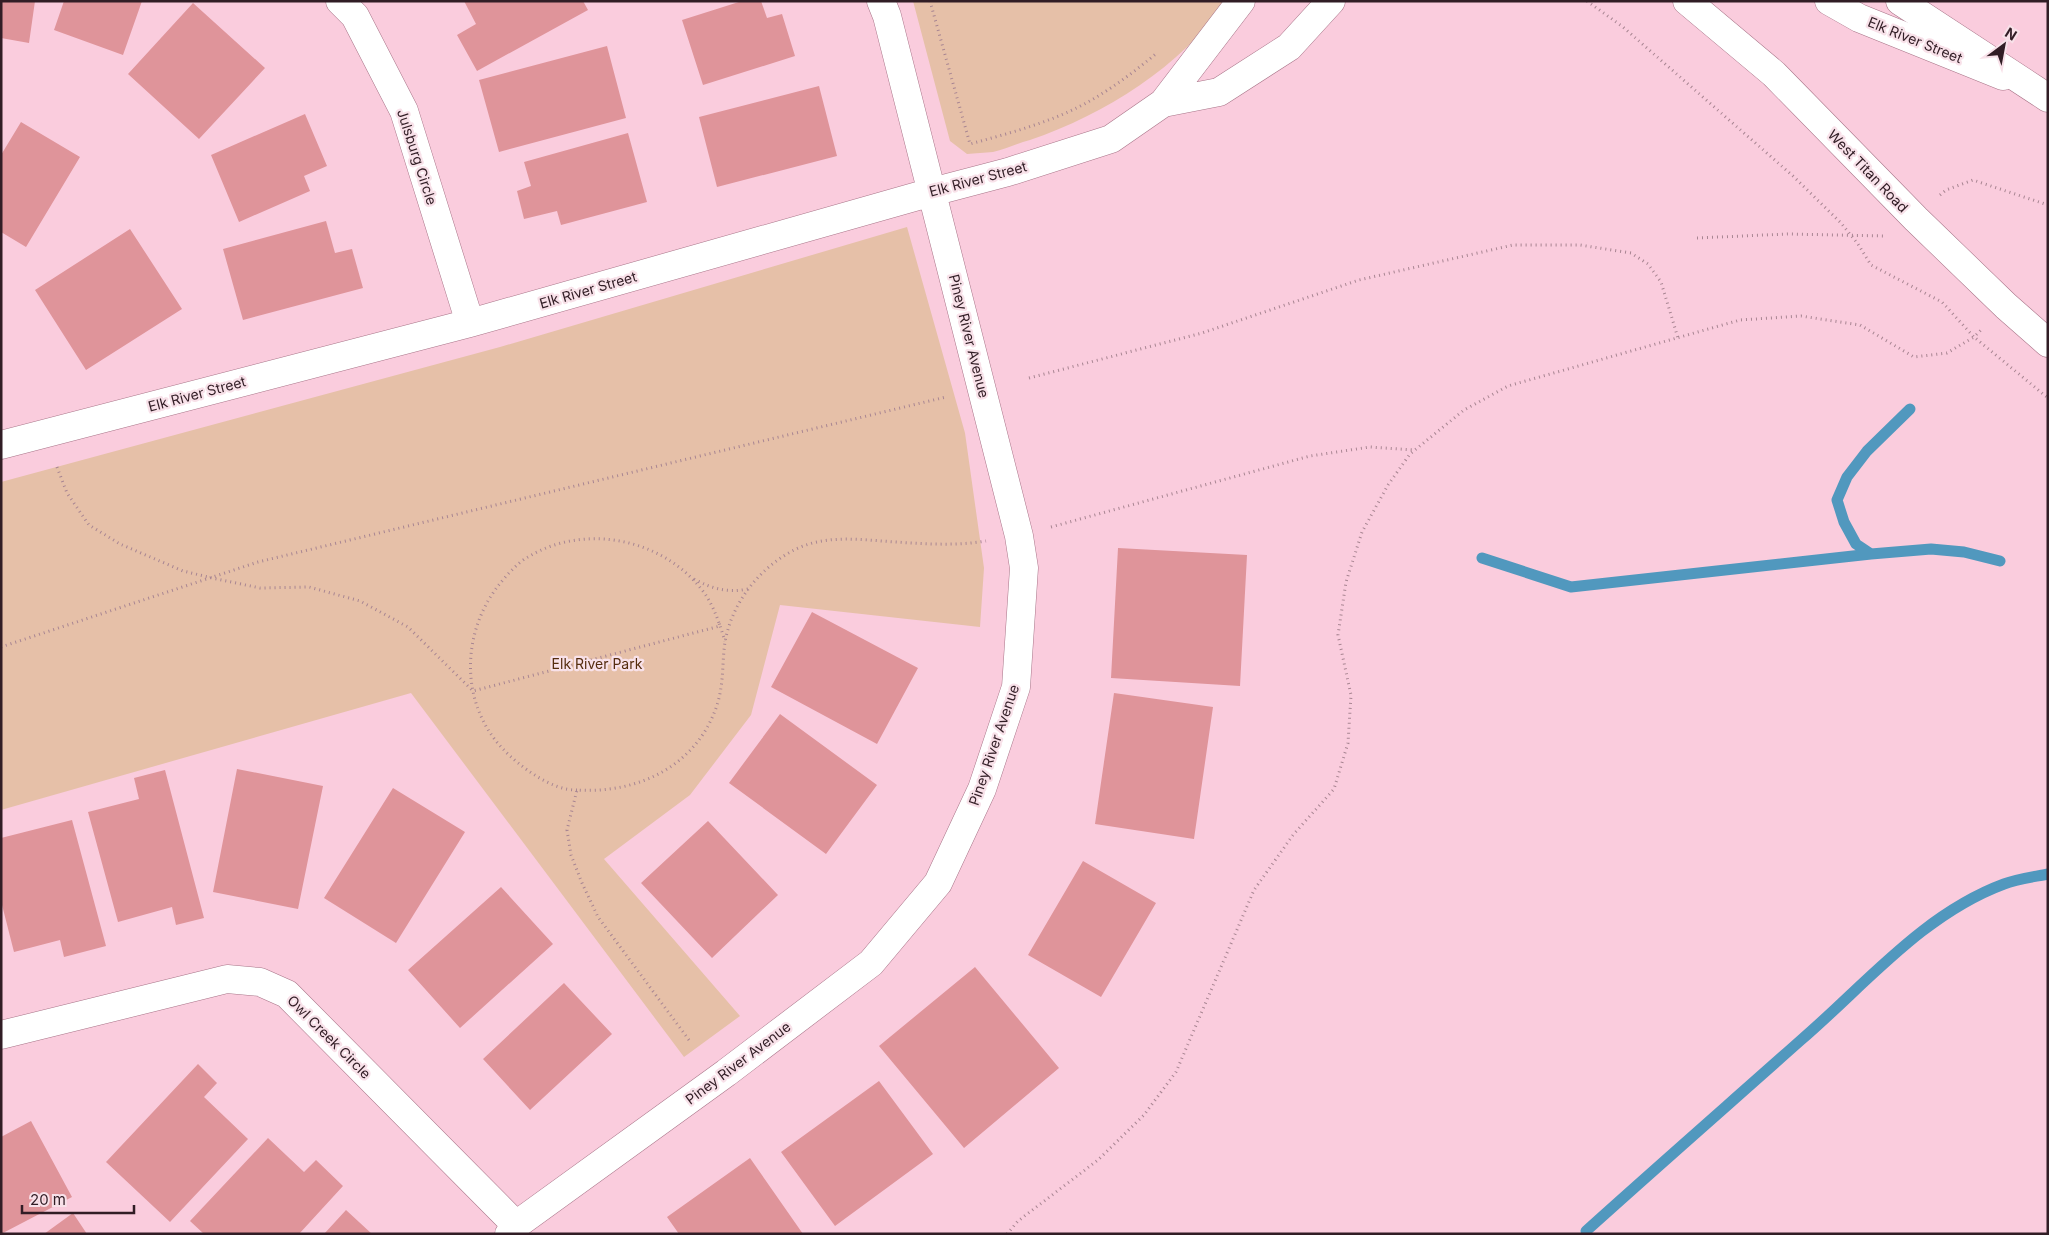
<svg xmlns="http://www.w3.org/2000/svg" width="2049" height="1235" font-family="Inter,sans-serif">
<rect width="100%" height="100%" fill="#faccdd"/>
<path fill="#e6c0a8" d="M913,1H1227C1180,67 1106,114 1030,140C1018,143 1006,149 993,152C985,153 975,153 967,154L950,141Z
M907,227L965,433L984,568L980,627L780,605L751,715L690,795L604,859L740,1016L684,1057L411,693L1,810V482L500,347Z"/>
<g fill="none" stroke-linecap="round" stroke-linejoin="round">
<path stroke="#5198be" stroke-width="11" d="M1910,409L1867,451L1847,477L1837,500L1844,522L1856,544L1871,554L1931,549L1964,552L2000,561
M1482,558L1571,587L1871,554
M1586,1231C1657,1167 1729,1104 1801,1040C1865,985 1923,914 2004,884C2017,879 2033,877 2048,874"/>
</g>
<path fill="#df949a" d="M1,1H35L29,43L1,38Z
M64,1H142L123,55L54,30Z
M464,1H583L588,10L477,71L457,35L476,24Z
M742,1H761L767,18L782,14L795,56L703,85L682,20Z
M193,3L265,68L199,139L128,74Z
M607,46L626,118L499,152L479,80Z
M819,86L837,156L717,187L699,117Z
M305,114L327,166L304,176L310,191L239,222L211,155Z
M21,122L80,157L26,247L1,232V155Z
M628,133L647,202L561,225L557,211L524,219L517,191L531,186L524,162Z
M326,221L335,253L352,249L363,288L243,320L223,249Z
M130,229L182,309L86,370L35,290Z
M1118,548L1247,555L1240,686L1111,678Z
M812,612L918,668L877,744L771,687Z
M1114,693L1213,707L1194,839L1095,824Z
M780,714L877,785L826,854L729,783Z
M237,769L323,786L298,909L213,892Z
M165,770L204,918L176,925L172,907L118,922L88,812L139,799L134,778Z
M393,788L465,832L396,943L324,898Z
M72,820L106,946L64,957L60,940L14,952L1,901V838Z
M708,821L778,895L712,958L641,883Z
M1083,861L1156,903L1101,997L1028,955Z
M501,887L553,944L460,1028L408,970Z
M975,967L1059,1068L964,1148L879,1046Z
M564,983L612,1034L530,1110L483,1059Z
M198,1064L217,1083L204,1097L248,1139L170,1222L106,1162Z
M879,1081L933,1154L835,1226L781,1152Z
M31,1121L72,1197L1,1234V1137Z
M268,1138L304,1172L316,1160L343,1186L299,1234H204L190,1221Z
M750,1158L803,1234H679L667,1217Z
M346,1210L372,1234H324Z
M73,1213L87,1234H44Z"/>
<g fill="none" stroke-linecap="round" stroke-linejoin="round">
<defs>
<path id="street" d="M340,1L355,16L404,111L470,323
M1829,1L1859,18L2003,76
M1163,103L1219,92L1289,47L1331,1
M1,445L470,323L932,192L1008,172L1111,139L1163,103L1241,1
M1,1035L227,979L260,982L287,994L516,1225
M509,1234L516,1225L726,1073L871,963L938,883L982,789L1016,687L1024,568L1019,536L887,16L881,1"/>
<path id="primary" d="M1687,1L1774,74L1916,219L2006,306L2048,343
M1900,1L2048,98"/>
</defs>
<use href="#street" stroke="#a87488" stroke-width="29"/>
<use href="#primary" stroke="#a87488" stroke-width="29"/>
<path stroke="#a88592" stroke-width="3" stroke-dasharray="1 4" stroke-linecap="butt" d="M930,1L970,144C1010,133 1052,122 1088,102C1113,88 1135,71 1157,53
M1587,1L1623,27L1793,176L1841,223L1858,244L1871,265L1942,302L1974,337L1982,329
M1940,195L1946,190L1973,180L2048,205
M1697,238L1787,234L1886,236
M1029,378L1202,333L1359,280L1513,245H1580L1631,253L1648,264L1661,282L1678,338
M57,467L67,493L89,525L120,544L183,571L212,578L260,588L309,587L360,601L408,627L473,691L720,626L719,623
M1051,527L1310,456L1370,447L1414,450
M694,579C712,589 728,593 748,589
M1,647L258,562L946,397
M577,790C552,791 519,766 503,749C460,704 461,634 498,586C506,576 517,563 528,557C584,523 662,538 702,590C714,605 719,623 725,641
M689,1040L598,917L582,883L571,855L567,830L577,790C639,794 699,765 718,702C724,680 722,662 725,642C732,602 760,567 796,549C828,534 862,540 896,542C926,544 956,546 986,541
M1007,1234L1018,1221L1098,1160L1144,1115L1176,1072L1254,890L1293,835L1334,789L1348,743L1351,695L1338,635L1346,582L1362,532L1388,485L1410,454L1464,410L1508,386L1740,320L1801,316L1860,325L1914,357L1947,353L1974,337L2048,398"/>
<use href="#street" stroke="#fff" stroke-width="28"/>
<use href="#primary" stroke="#fff" stroke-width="28"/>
</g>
<g text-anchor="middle" stroke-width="4.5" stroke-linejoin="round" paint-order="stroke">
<g font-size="14" fill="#311d25" stroke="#f8e1e9">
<text transform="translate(1915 40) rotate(22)" y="5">Elk River Street</text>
<text transform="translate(417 157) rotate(72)" y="5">Julsburg Circle</text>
<text transform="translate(1868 171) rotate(46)" y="5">West Titan Road</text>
<text transform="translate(978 179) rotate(-15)" y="5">Elk River Street</text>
<text transform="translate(588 290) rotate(-16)" y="5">Elk River Street</text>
<text transform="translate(969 336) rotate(76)" y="5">Piney River Avenue</text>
<text transform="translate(197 394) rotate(-15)" y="5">Elk River Street</text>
<text transform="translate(994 745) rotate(-71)" y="5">Piney River Avenue</text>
<text transform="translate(329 1037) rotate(45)" y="5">Owl Creek Circle</text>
<text transform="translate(738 1063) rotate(-37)" y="5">Piney River Avenue</text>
</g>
<g font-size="14" fill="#552c0e" stroke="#f8e1e9">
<text x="597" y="669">Elk River Park</text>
</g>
</g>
<rect width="2049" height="1235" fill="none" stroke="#311d25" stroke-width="5"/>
<g transform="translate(2004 45) rotate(32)" stroke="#f8e1e9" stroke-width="4" paint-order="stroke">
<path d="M0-4L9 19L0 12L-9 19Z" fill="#311d25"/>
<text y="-8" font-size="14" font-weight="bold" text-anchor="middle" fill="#311d25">N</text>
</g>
<path d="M22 1205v8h112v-8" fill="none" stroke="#311d25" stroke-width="2.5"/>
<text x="30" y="1205" font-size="15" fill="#311d25" stroke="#f8e1e9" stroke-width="4" paint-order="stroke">20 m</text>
</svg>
